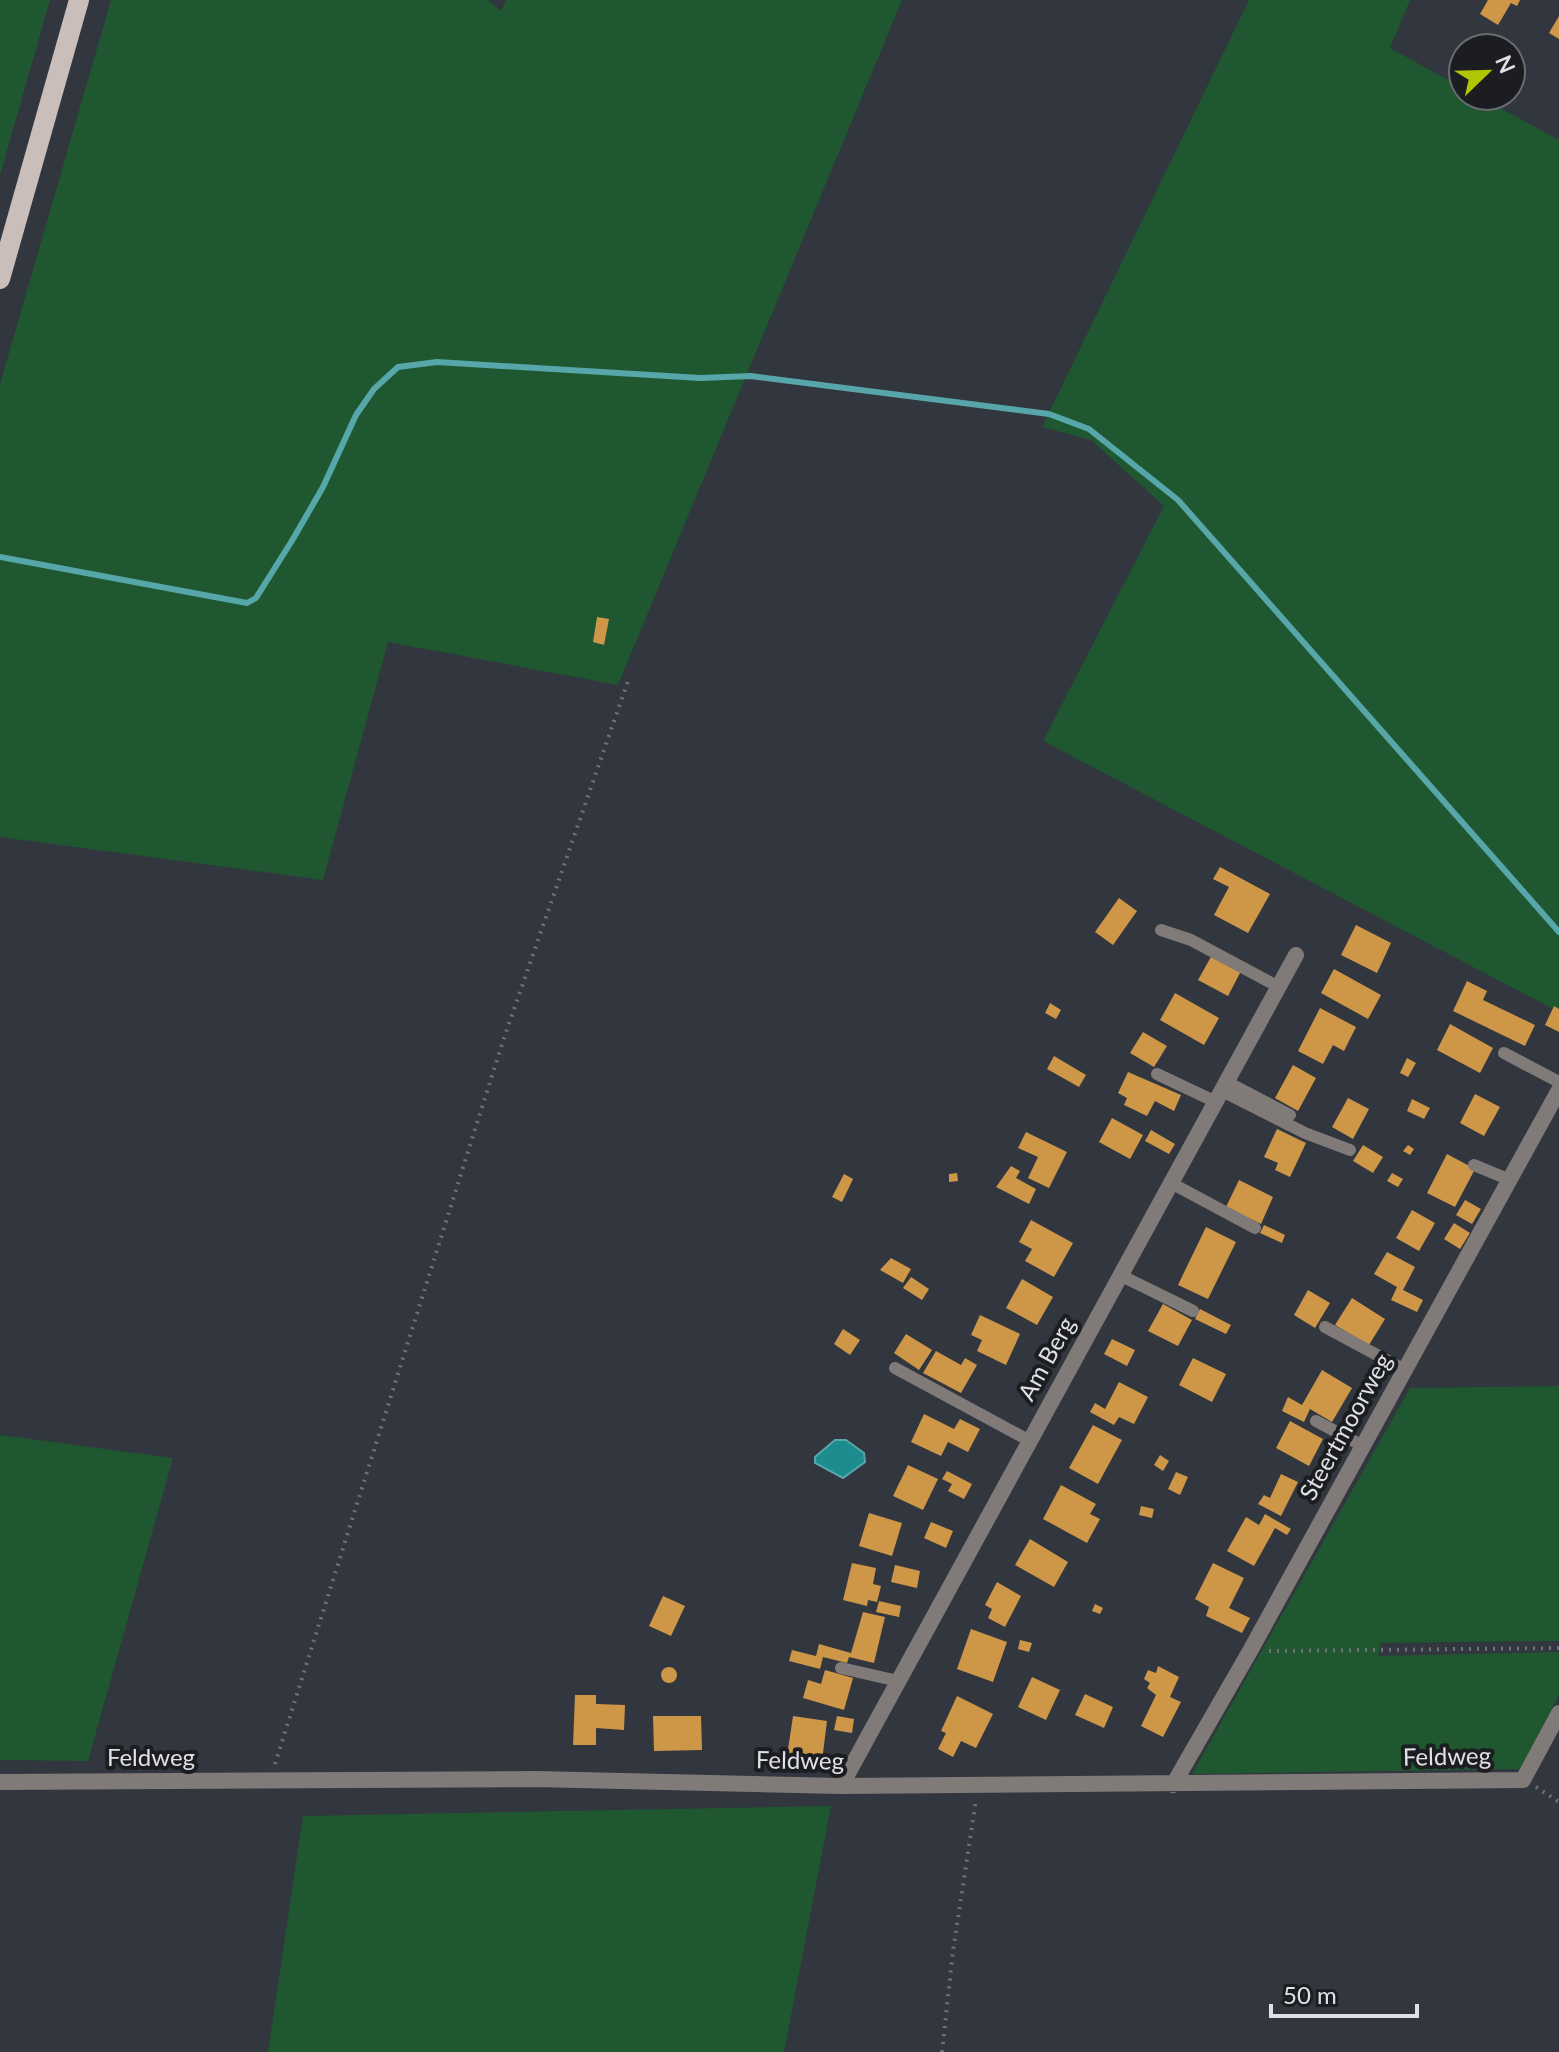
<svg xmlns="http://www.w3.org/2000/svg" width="1559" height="2052" font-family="Lato,sans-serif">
<rect width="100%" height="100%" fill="#32363f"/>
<path fill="#1e5730" d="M0,0H50L0,175Z
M111,0H488L501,11L506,0H902L618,685L388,642L323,880L0,837V384Z
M1249,0H1410L1390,48L1463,88V96H1478L1559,140V1012L1043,741L1164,506L1091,440L1042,427Z
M1559,1386V1641L1381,1643L1378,1656L1559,1652V1695L1520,1769L1192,1774L1410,1388Z
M0,1435L173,1458L88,1761L0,1760Z
M831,1806L784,2052H268L303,1816Z"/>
<path fill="#1d8c8e" stroke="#57a6a9" stroke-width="2" d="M835,1440H846L864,1453L865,1462L843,1478L815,1463V1457Z"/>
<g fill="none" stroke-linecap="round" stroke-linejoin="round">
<path stroke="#57a6a9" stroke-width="6" d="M0,557L247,603L256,598L293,539L323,487L356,415L374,389L398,367L437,362L700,378L751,376L1049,414L1089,429L1178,500L1559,932"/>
</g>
<path fill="#ce9748" d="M1488,0H1520L1517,6L1511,3L1498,25L1480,14Z
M1559,16V39L1549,33Z
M597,617L609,619L604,645L593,642Z
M1220,867L1270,894L1248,933L1214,915L1229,887L1213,879Z
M1119,898L1137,911L1113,945L1095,932Z
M1356,925L1391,943L1377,973L1341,955Z
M1212,955L1241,971L1228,996L1198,980Z
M1334,969L1381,995L1368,1019L1321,993Z
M1467,981L1487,991L1483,1000L1535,1025L1525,1046L1453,1011Z
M1175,993L1219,1018L1204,1045L1160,1020Z
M1050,1003L1061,1010L1056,1019L1045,1013Z
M1554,1006L1559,1009V1032L1545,1025Z
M1320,1008L1356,1027L1344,1051L1333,1045L1323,1064L1298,1051Z
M1450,1024L1493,1048L1480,1073L1437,1050Z
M1143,1032L1167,1046L1154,1067L1130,1053Z
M1054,1056L1086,1075L1079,1087L1047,1069Z
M1407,1058L1416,1063L1408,1077L1400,1073Z
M1293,1065L1316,1078L1298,1111L1275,1098Z
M1128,1072L1181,1095L1174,1111L1155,1101L1147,1116L1124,1105L1127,1098L1118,1093Z
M1475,1094L1500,1107L1484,1136L1460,1123Z
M1348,1098L1369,1109L1353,1139L1332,1127Z
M1412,1099L1430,1108L1424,1119L1407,1111Z
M1112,1118L1143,1135L1130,1159L1099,1142Z
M1277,1129L1306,1143L1290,1177L1275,1170L1278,1163L1264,1157Z
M1151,1130L1175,1144L1169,1154L1145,1141Z
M1026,1132L1067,1152L1049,1188L1028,1178L1038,1157L1018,1148Z
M1363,1145L1383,1157L1373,1173L1353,1161Z
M1408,1145L1414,1149L1410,1155L1403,1151Z
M1447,1154L1475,1169L1455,1207L1427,1193Z
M1011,1166L1020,1171L1016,1178L1036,1189L1029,1204L996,1187Z
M957,1173L958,1181L949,1182V1174Z
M1392,1173L1403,1179L1398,1187L1387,1181Z
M844,1174L853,1179L842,1202L832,1197Z
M1239,1180L1273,1197L1261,1224L1226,1207Z
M1465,1200L1481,1209L1472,1224L1456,1215Z
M1412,1210L1435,1223L1419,1251L1396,1238Z
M1031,1220L1073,1243L1054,1277L1025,1261L1032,1249L1019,1242Z
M1454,1223L1470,1233L1460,1249L1444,1239Z
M1264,1225L1285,1235L1282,1243L1260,1233Z
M1206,1227L1236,1242L1208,1299L1178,1285Z
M1387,1252L1415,1267L1403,1290L1423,1300L1417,1312L1391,1300L1397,1287L1374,1274Z
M891,1258L911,1269L903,1283L880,1270Z
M911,1277L929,1289L922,1300L903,1288Z
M1022,1279L1053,1297L1037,1325L1006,1308Z
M1308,1290L1330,1303L1315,1328L1294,1315Z
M1352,1298L1385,1319L1369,1345L1335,1325Z
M1163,1304L1192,1320L1178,1346L1148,1331Z
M1200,1309L1231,1325L1226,1334L1195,1319Z
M980,1315L1020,1334L1006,1365L977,1351L982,1340L971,1335Z
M843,1329L860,1340L850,1355L834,1344Z
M906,1334L932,1350L919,1370L894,1353Z
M1112,1339L1135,1350L1127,1366L1104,1354Z
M936,1351L961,1365L965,1358L977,1365L961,1393L923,1373Z
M1193,1358L1226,1374L1212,1402L1179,1385Z
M1322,1370L1352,1388L1332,1422L1310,1409L1304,1422L1282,1411L1288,1397L1302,1405Z
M1119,1382L1148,1397L1134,1424L1119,1417L1114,1425L1090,1412L1095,1403L1105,1409Z
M924,1414L954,1429L960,1419L980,1429L968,1452L948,1442L941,1456L911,1442Z
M1290,1421L1323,1439L1309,1466L1276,1448Z
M1093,1425L1122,1440L1098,1484L1069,1468Z
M1160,1455L1169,1461L1163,1471L1154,1465Z
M908,1465L938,1479L923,1510L893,1496Z
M947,1471L972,1484L964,1499L948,1491L952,1484L942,1479Z
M1176,1472L1188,1477L1180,1495L1168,1489Z
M1281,1474L1298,1482L1281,1516L1258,1504L1264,1495L1270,1498Z
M1061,1485L1096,1504L1090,1514L1100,1519L1087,1543L1043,1519Z
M1141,1506L1154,1509L1152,1518L1139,1515Z
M869,1513L902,1523L892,1556L859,1546Z
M1265,1514L1291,1529L1287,1535L1275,1528L1254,1566L1227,1551L1246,1517L1259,1525Z
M931,1522L953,1531L946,1548L924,1538Z
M1030,1539L1068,1562L1054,1587L1015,1565Z
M852,1563L876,1568L873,1584L881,1586L877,1602L868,1600L867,1606L843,1600Z
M1213,1563L1244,1578L1229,1608L1250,1618L1242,1633L1206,1616L1209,1607L1195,1599Z
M895,1565L920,1571L917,1588L891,1582Z
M997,1582L1021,1596L1005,1627L988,1618L992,1609L985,1605Z
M663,1596L685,1606L671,1636L649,1626Z
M879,1601L901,1606L899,1617L876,1612Z
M1095,1604L1103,1608L1100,1614L1092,1611Z
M863,1612L885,1617L874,1663L849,1657L847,1663L823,1657L820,1669L789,1661L792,1650L816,1656L819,1644L851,1653Z
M971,1629L1007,1642L993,1682L957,1669Z
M1020,1640L1032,1643L1029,1652L1018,1649Z
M1158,1666L1179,1677L1170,1697L1181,1702L1163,1737L1141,1726L1156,1695L1147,1688L1150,1683L1144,1679L1148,1670L1156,1673Z
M661 1675a8 8 0 1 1 16 0a8 8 0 1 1-16 0Z
M825,1670L853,1678L844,1710L803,1698L808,1680L821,1684Z
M1032,1677L1060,1690L1046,1720L1018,1707Z
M1085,1694L1113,1707L1104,1728L1075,1715Z
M575,1695H596V1704L625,1705L624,1730L596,1728V1745H573Z
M957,1696L993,1714L976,1748L961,1741L953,1757L938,1749L946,1733L941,1731Z
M653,1716H701L702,1750L654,1751Z
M793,1716L827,1721L822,1761L787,1756Z
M837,1716L854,1719L852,1733L834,1730Z"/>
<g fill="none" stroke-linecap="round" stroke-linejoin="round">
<path stroke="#6f727a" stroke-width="4" stroke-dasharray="2 6" stroke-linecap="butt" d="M1269,1651L1559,1648
M275,1764L502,1044L629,678
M1536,1787L1559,1802
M942,2052L953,1951L976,1800"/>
<path stroke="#807b78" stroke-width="12" d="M1161,930L1191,940L1279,987
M1504,1053L1559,1082
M1157,1074L1216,1102
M1227,1082L1290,1115
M1222,1091L1305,1133L1350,1150
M1474,1165L1510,1180
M1171,1183L1255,1228
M1120,1275L1193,1311
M1325,1327L1405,1370
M895,1368L1030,1441
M1316,1421L1363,1446
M841,1668L898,1681"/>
<path stroke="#807b78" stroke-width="16" d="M0,1782L535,1779L841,1786L1523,1780L1559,1713
M1173,1785L1250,1651L1559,1090
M841,1786L1296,955"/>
<path stroke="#c9beb9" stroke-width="20" d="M0,279L79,0"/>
</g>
<g text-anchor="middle" stroke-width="8" stroke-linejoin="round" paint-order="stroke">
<g font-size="24" fill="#dfe1e7" stroke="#1c1d21">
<text transform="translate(1047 1359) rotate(-61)" y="8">Am Berg</text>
<text transform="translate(1346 1427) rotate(-61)" y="8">Steertmoorweg</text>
<text transform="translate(1447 1757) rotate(-1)" y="8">Feldweg</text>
<text x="151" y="1766">Feldweg</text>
<text transform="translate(800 1761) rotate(1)" y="8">Feldweg</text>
</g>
</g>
<g transform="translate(1487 72) rotate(67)"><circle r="38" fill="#1c1d21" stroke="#6a6b70" stroke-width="2"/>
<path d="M0-6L14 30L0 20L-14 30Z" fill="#b0c503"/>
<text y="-12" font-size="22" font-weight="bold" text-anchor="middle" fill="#dfe1e7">N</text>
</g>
<path d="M1271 2004v12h146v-12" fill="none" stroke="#dfe1e7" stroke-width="4"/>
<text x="1283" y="2004" font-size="24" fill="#dfe1e7" stroke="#1c1d21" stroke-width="6" paint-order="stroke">50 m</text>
</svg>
